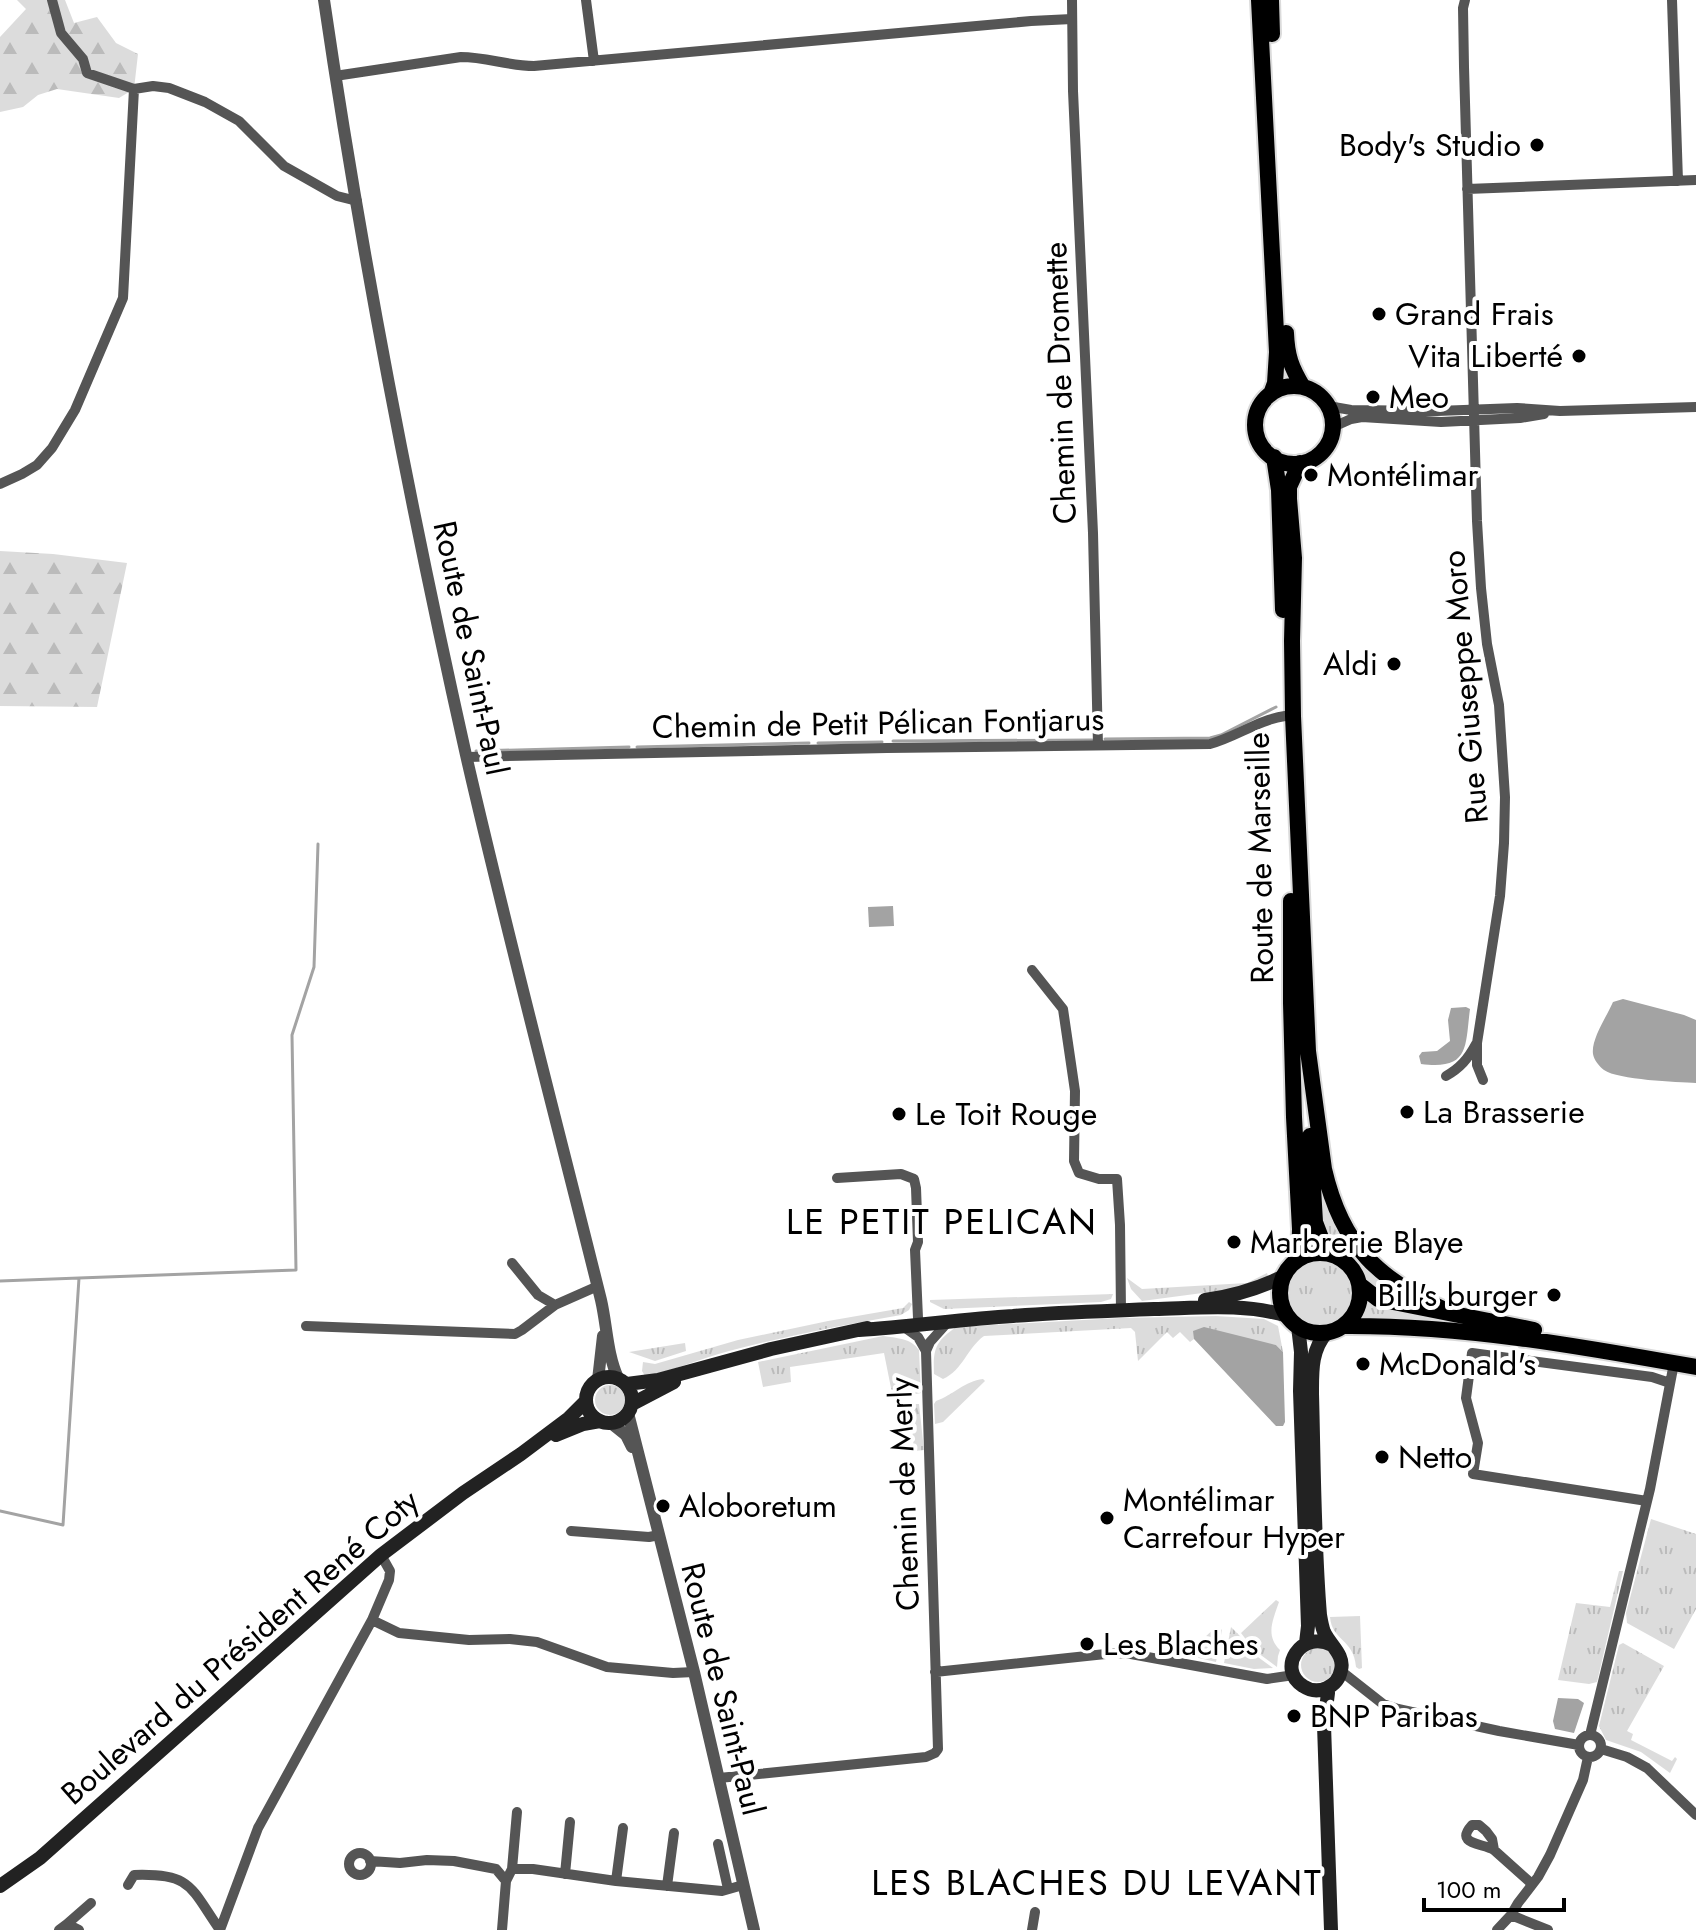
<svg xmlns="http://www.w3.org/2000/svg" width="1696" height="1930" font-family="Jost,sans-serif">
<defs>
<pattern id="grass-tufts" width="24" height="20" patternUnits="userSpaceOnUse" patternTransform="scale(2)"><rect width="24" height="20" fill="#dcdcdc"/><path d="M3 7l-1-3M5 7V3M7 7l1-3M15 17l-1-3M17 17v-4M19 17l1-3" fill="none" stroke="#bbb"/></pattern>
<pattern id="forest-firs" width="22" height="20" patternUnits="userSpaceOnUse" patternTransform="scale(2)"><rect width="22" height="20" fill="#dcdcdc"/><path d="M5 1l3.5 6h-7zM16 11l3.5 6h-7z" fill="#bbb"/></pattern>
</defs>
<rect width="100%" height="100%" fill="#fff"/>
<path fill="url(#grass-tufts)" d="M1316,1143L1337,1222L1422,1306L1368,1288C1364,1278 1360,1267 1352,1259C1341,1249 1332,1247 1322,1233Z
M1289 1294a32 32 0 1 1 64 0a32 32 0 1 1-64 0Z
M1267,1273L1268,1276L1248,1287L1142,1301L1131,1289L1127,1278L1142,1289L1247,1283Z
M1113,1294L1111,1299L1101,1302L944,1309L930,1302V1300Z
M1370,1300L1464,1320L1462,1324L1402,1319L1386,1322L1362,1321Z
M909,1302L912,1304L909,1310L901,1315C843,1325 786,1336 729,1351C701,1358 674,1371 645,1376L642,1371L643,1362L655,1364L738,1340L828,1321L903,1308Z
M1216,1316L1264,1319L1278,1326L1283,1352L1276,1345L1194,1331V1339L1190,1342L1180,1332L1173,1338L1167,1332L1138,1361L1135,1332L1131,1328L984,1336C967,1348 963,1370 943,1379L934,1374C933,1349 935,1342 956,1327L1120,1318Z
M883,1336C896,1338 911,1338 919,1350L921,1393L893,1398L884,1353L790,1367L791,1382L763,1387L758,1362Z
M685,1343L686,1351L655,1361L629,1352Z
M983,1379L985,1381L943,1422L935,1424L934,1404L936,1401C953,1395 965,1381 983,1379Z
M595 1400a15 15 0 1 1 30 0a15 15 0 1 1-30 0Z
M910,1404H919L924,1450L914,1451Z
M1651,1519L1696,1534V1609L1674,1649L1627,1623L1626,1613Z
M1619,1571H1623L1597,1682L1589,1684L1558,1680L1576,1603L1610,1607Z
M1276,1600L1279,1602C1273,1620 1265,1635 1280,1650L1278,1656L1277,1667L1254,1650L1241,1633Z
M1360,1616L1362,1668L1359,1669L1356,1667C1354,1639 1332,1641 1330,1617Z
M1217,1626L1222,1630L1216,1662L1186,1655L1187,1650L1190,1651Z
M1231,1627L1240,1636L1251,1652L1273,1668L1254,1669L1224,1663Z
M1623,1643L1664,1666L1627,1731L1633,1734L1631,1740L1672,1761L1675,1757L1677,1759L1670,1773L1641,1752L1606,1740L1599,1726L1619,1645Z
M1301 1665a17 17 0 1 1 34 0a17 17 0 1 1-34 0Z"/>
<path fill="url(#forest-firs)" d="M17,0H65L74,23L97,17L116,43L138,54L134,89L119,98L57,89L38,95L23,107L0,112V37L26,9Z
M0,551L53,554L127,563L97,707L0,706Z"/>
<path fill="#a3a3a3" d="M893,906L894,926L869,927L868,907Z
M1623,999L1684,1015L1696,1020V1083C1677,1082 1618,1080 1604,1070C1599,1066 1594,1060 1593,1054C1591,1039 1607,1016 1613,1002Z
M1466,1007L1470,1009C1465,1047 1470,1070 1421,1064L1419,1056L1422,1052L1437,1051L1450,1041L1448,1020L1451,1008Z
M1204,1327L1276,1345L1283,1352L1285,1422L1283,1426H1276L1194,1339L1193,1331Z
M1558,1698L1578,1699L1584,1703L1574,1733L1555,1729L1553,1721Z"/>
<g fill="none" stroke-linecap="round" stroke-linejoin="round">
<path stroke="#a3a3a3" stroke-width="3" d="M1105,739L1210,738L1221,735L1276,707
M893,741L1092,740
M818,743L882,742
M637,747L809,743
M476,751L629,747
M0,1281L79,1278
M0,1511L63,1525L79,1278L296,1270L292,1035L314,967L318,844"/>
<defs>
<path id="primary" d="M1259,0L1277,352L1275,383L1271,394
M1271,0L1272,34
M1286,333C1287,356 1291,367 1303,387
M1255 425a39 39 0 1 1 78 0a39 39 0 1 1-78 0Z
M1274,457L1279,490L1283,610
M1300,463L1289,487V499L1294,558L1292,641L1293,716L1308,1051L1324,1169C1342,1247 1379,1280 1449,1312
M1291,901V1003L1294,1117L1300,1229L1299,1259
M1310,1136L1315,1222L1323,1243L1332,1254
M1280 1293a40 40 0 1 1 80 0a40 40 0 1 1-80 0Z
M1360,1285L1378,1299L1534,1330
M1343,1326C1462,1325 1579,1346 1696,1367"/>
</defs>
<use href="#primary" stroke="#dbdbdb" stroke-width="20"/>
<path stroke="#555" stroke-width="10" d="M52,0L61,33L83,59L87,73L134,89L153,86L169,88L205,102L239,121L284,166L337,196L357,201
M586,0L594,61
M1072,0L1073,91L1093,533L1098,745
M1465,0L1463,8L1464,67L1477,521L1481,588L1487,644L1499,705L1505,797L1504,843L1500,896L1477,1043V1065L1483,1080
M1672,0L1678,181
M335,76L461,57C486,57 509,66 534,66L1031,21L1072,19
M1467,189L1696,180
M1328,406L1351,410L1437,411L1517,408L1560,411L1696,407
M1333,427L1351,419L1362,417L1441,422L1520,418L1544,414
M0,484L22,474L37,465L52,448L75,410L123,298L134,89
M467,757L887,748L1210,744C1236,737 1258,720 1285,716
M1032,970L1063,1009L1075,1091L1074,1161L1079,1173L1099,1179H1117L1120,1225L1121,1311
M1446,1076C1460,1068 1468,1059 1476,1044
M837,1178L901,1174L914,1179L916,1188L918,1242L915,1250L918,1318
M512,1263L538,1295L555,1305
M306,1326L515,1334L522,1330L555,1305L598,1286
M904,1327L918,1337L926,1351
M1647,1501L1473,1474L1478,1443L1466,1398L1472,1353L1652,1377L1670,1383
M571,1531L649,1537L659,1535
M372,1620L399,1633L469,1640L510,1639L537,1642L607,1667L673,1673L694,1672
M1341,1671L1383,1704L1398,1709L1499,1731L1579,1745
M935,1672L1115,1653L1131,1654L1267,1679L1294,1675
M1590,1735L1650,1489L1674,1363
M1579 1746a11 11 0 1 1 22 0a11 11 0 1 1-22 0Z
M1601,1749L1627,1757L1647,1768L1696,1815
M719,1778L926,1757L935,1753L938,1749L926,1351L930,1342L947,1323
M718,1844L728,1889
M1494,1850C1483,1843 1454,1845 1472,1825H1479L1486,1831L1492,1839L1494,1850L1532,1884
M349 1864a11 11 0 1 1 22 0a11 11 0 1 1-22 0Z
M370,1861L400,1863L427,1860L454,1861L496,1869L506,1881
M512,1869L517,1812
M565,1874L570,1822
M616,1881L623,1828
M128,1885L134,1875C192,1873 190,1887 220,1930
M667,1886L674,1833
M1511,1915L1548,1930
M67,1924L91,1903
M59,1930L67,1924L79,1930
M220,1930L258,1828L372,1620L389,1580L390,1571L381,1555
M502,1930L506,1881L512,1869H533L616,1881L722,1891L743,1885
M1032,1930L1035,1912
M1497,1930L1511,1915L1518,1903L1538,1877L1550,1855L1583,1780L1588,1757"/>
<path stroke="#555" stroke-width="12" d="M324,0C361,253 410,505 466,755C508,938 556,1119 601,1300C607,1326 607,1354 618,1378
M598,1380L603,1336
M628,1413L694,1672L754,1930
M611,1423L626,1435L632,1447"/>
<path stroke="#222" stroke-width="14" d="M1205,1300C1233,1296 1258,1289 1284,1276
M1298,1326L1301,1352L1300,1391L1308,1626L1306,1643
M859,1330C911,1327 961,1319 1013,1316C1059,1312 1107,1311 1154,1309C1199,1308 1244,1303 1288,1316
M1327,1332C1311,1350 1312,1371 1312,1394C1314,1467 1314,1542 1320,1615C1321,1621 1322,1627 1324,1632C1330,1645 1345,1655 1341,1670C1338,1687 1318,1696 1303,1686C1276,1669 1301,1629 1332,1645
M586 1400a23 23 0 1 1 46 0a23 23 0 1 1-46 0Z
M627,1384L658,1380L771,1349L867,1328
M632,1404L674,1382
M556,1435L583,1424L600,1421
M1327,1689L1328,1693L1324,1725L1331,1930
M0,1886L40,1858L381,1555L463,1493L521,1454L569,1418L586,1401"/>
<use href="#primary" stroke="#000" stroke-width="16"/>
</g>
<g fill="#000" stroke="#fff" stroke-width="3">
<circle cx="1537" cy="145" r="8"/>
<circle cx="1379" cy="314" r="8"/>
<circle cx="1579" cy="356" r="8"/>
<circle cx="1373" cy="397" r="8"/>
<circle cx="1311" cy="475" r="8"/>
<circle cx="1394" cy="664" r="8"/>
<circle cx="1407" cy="1112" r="8"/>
<circle cx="899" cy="1114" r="8"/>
<circle cx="1234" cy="1242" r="8"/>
<circle cx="1554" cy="1295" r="8"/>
<circle cx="1363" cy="1364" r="8"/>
<circle cx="1382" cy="1457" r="8"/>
<circle cx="663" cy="1506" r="8"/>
<circle cx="1107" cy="1518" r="8"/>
<circle cx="1087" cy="1644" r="8"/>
<circle cx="1294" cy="1716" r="8"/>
</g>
<g text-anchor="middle" stroke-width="8" stroke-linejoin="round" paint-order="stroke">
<g font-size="32" fill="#000" stroke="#fff" text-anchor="start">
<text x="1521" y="156" text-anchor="end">Body's Studio</text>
<text x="1395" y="325">Grand Frais</text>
<text x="1563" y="367" text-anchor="end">Vita Liberté</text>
<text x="1389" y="408">Meo</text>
<text x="1327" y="486">Montélimar</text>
<text x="1378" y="675" text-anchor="end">Aldi</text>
<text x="1423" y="1123">La Brasserie</text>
<text x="915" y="1125">Le Toit Rouge</text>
<text x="1250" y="1253">Marbrerie Blaye</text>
<text x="1538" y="1306" text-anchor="end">Bill's burger</text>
<text x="1379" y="1375">McDonald's</text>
<text x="1398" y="1468">Netto</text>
<text x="1123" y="1511">Montélimar<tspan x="1123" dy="37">Carrefour Hyper</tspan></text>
<text x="679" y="1517">Aloboretum</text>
<text x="1103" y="1655">Les Blaches</text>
<text x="1310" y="1727">BNP Paribas</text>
</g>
<g font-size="32" fill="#000" stroke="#fff">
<text transform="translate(1060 383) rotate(-92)" y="11">Chemin de Dromette</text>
<text transform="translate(471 648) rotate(78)" y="11">Route de Saint-Paul</text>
<text transform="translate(1465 687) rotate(-95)" y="11">Rue Giuseppe Moro</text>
<text transform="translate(878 723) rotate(-1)" y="11">Chemin de Petit Pélican Fontjarus</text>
<text transform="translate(1260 858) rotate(-91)" y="11">Route de Marseille</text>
<text transform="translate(904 1494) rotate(-92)" y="11">Chemin de Merly</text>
<text transform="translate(240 1647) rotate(-41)" y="11">Boulevard du Président René Coty</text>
<text transform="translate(723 1689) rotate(76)" y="11">Route de Saint-Paul</text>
</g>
<g font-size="36" letter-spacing="2" fill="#000" stroke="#fff">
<text x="942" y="1234">LE PETIT PELICAN</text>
<text x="1097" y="1895">LES BLACHES DU LEVANT</text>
</g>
</g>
<path d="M1424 1898v12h140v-12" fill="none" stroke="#000000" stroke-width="4"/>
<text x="1436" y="1898" font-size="24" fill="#000000" stroke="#ffffff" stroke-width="6" paint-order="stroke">100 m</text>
</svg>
